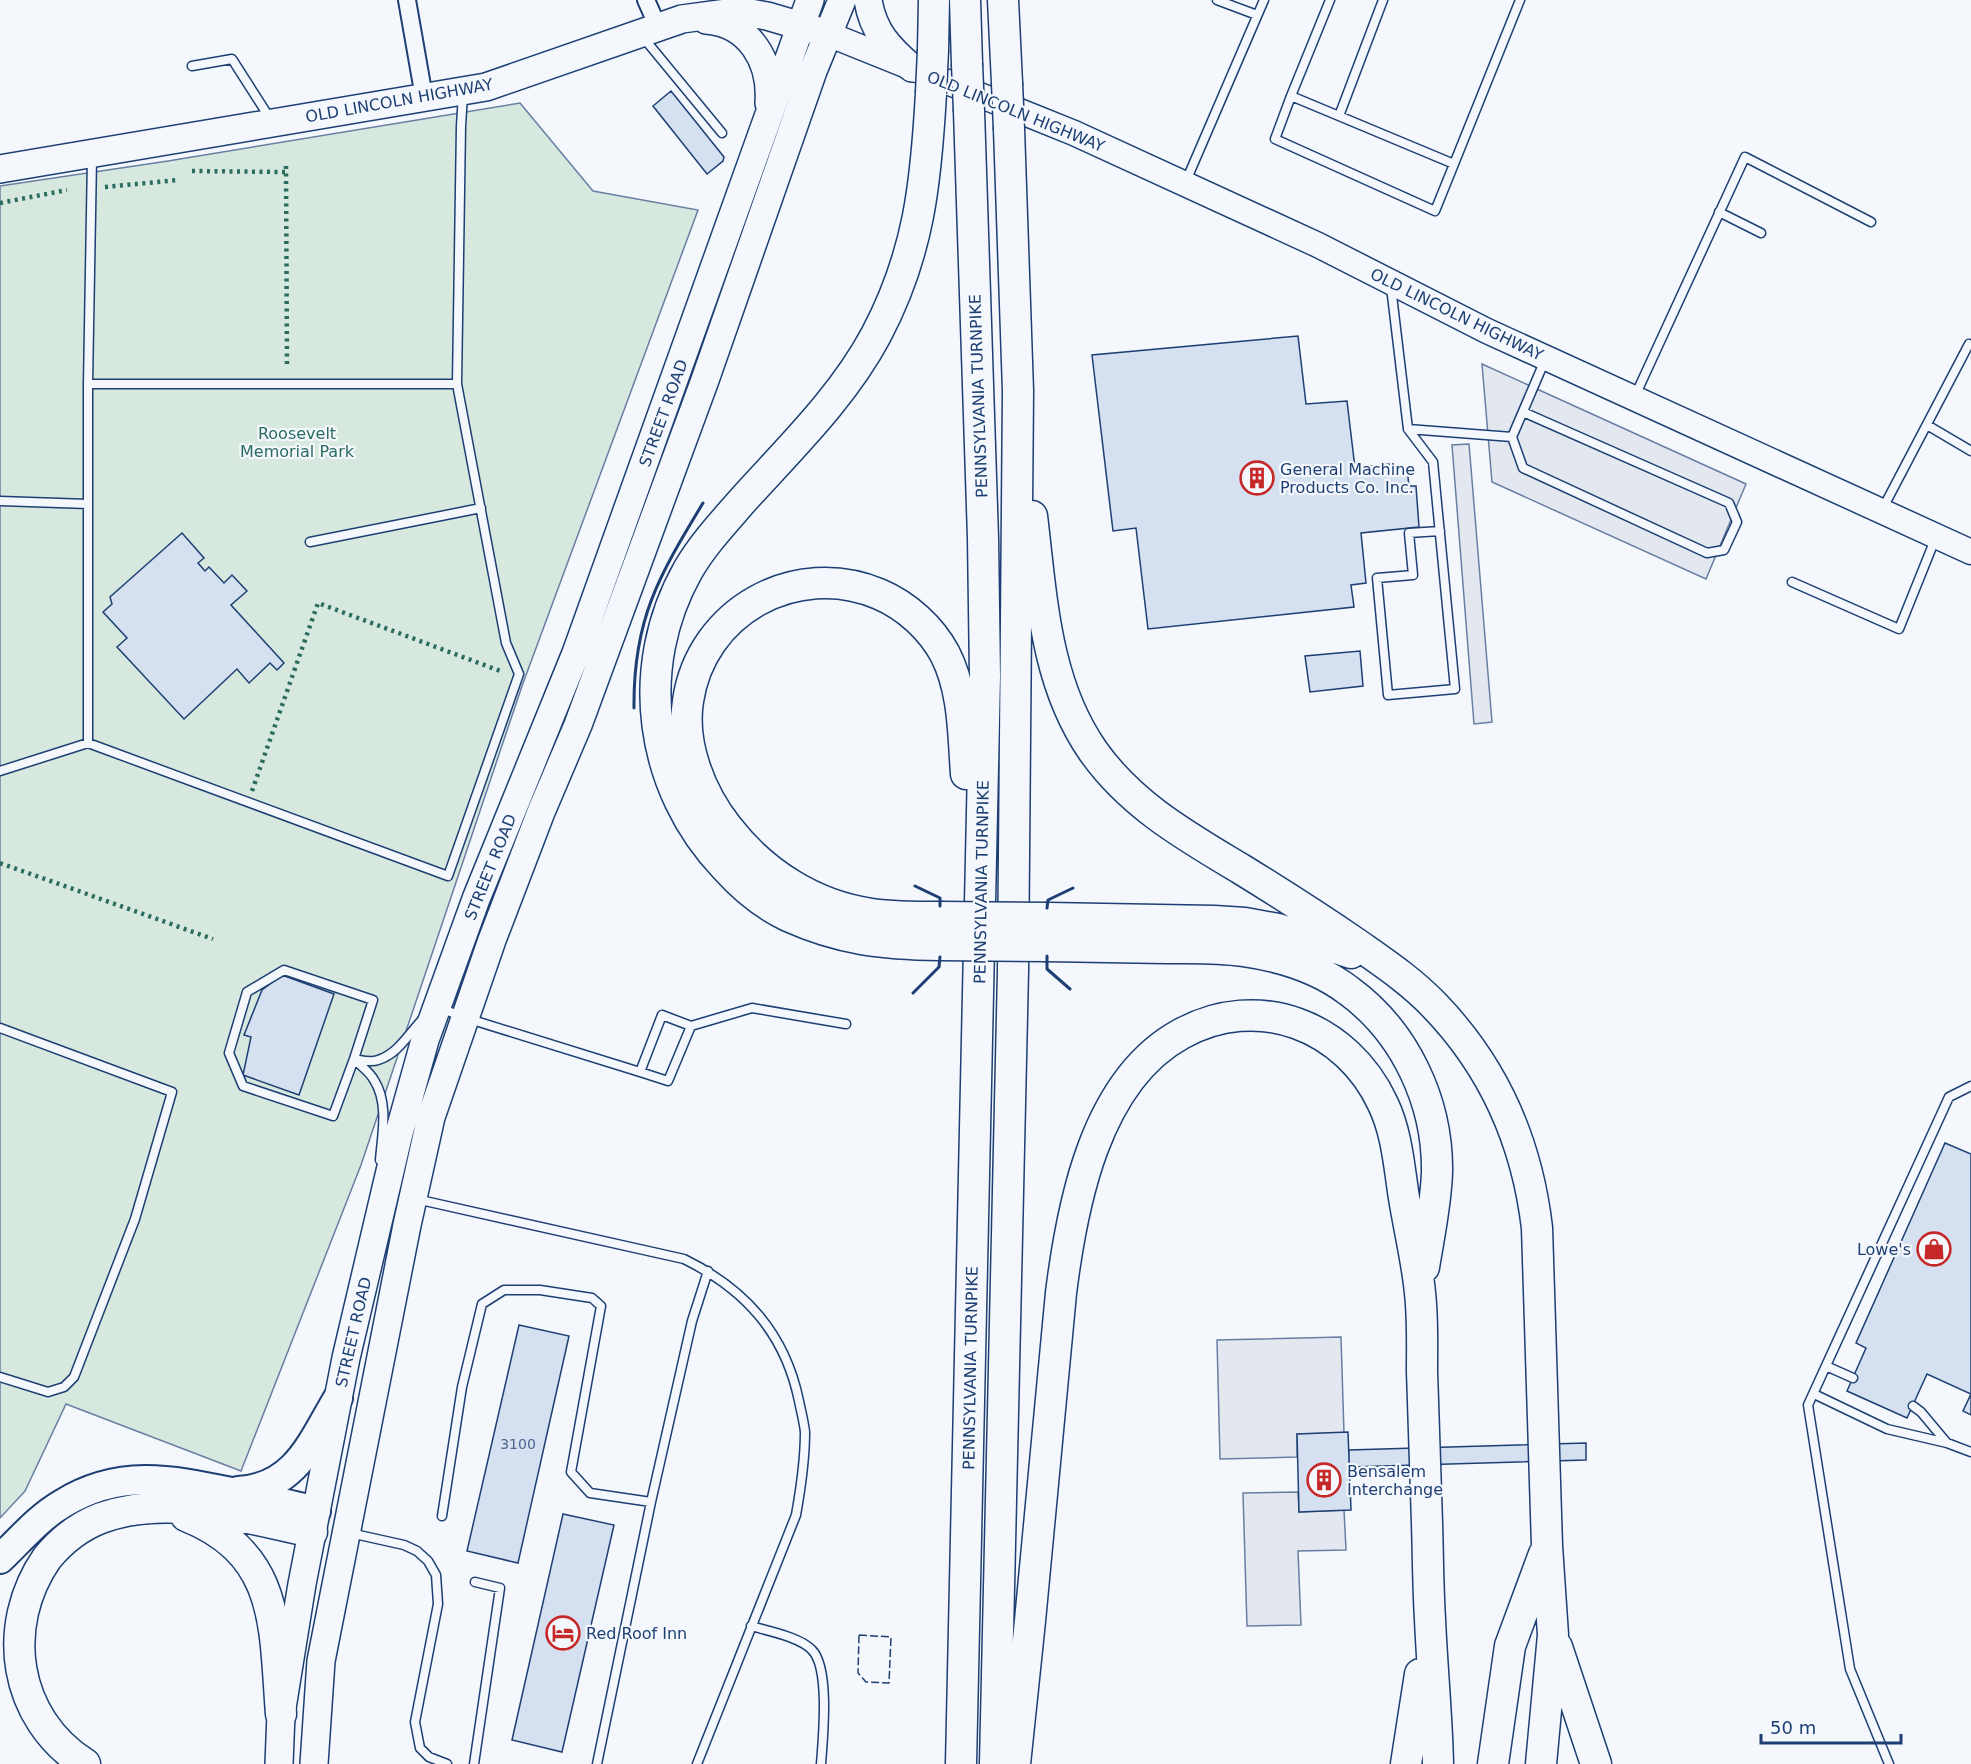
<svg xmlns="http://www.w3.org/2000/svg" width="1971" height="1764" font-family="'DejaVu Sans',sans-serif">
<rect width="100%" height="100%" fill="#f4f7fb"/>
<path fill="#d7e8df" stroke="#687fa3" stroke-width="1.5" d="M520,103L593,191L698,210L522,686L361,1165L241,1471L66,1404L25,1491L0,1518V186L168,161Z"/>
<path fill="#e3e8f0" stroke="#687fa3" stroke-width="1.5" d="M1482,364L1746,484L1706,579L1492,482Z
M1469,444L1492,722L1474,724L1452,445Z
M1341,1337L1344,1433L1297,1434V1457L1220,1459L1217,1340Z
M1298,1492L1299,1512L1344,1510L1346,1550L1298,1551L1301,1625L1247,1626L1243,1493Z"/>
<path fill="#d5e0f0" stroke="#1d3f73" stroke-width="1.5" d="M671,91L724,157L723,161L707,174L653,106Z
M1298,336L1306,404L1347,401L1355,468L1389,464L1390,470L1407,468L1409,486H1416L1419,527L1361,533L1366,583L1351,585L1354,607L1148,629L1136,528L1113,531L1092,355Z
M182,533L204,558L198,563L205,571L209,567L224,583L232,575L247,591L231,605L284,663L277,670L270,663L249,683L237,669L184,719L117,647L127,638L103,612L112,604L110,597Z
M1360,651L1363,686L1310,692L1305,656Z
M282,975L334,994L299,1095L243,1075L251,1037L244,1035L262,990Z
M1945,1143L1971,1154V1415L1963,1411L1971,1394L1927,1374L1907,1418L1847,1391L1866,1348L1856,1343Z
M519,1325L569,1336L518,1563L467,1551Z
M1348,1432L1351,1510L1299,1512L1297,1434Z
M1586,1443V1460L1349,1467V1450Z
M563,1514L614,1525L562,1752L512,1740Z"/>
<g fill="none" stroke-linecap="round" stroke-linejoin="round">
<defs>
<path id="service" d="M1217,0L1257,15
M1330,0L1291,96L1339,116L1383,0
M642,36L722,133
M192,66L232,59L271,120
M1291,96L1275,139L1435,211L1454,164
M1339,116L1454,164L1520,0
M1186,181L1264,0
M1719,212L1761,233
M1391,287L1408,429L1433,462L1455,689L1388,695L1377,578L1413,575L1409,533L1440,531
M88,384H457
M1635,396L1745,157L1871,222
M1523,412L1729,503L1737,522L1724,550L1707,553L1523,468L1512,437L1545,360
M1927,425L1971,451
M1408,429L1512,437
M0,501L88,504
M1883,508L1969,344L1971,345
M310,542L481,508
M1792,582L1899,629L1936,537
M88,743L448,876L519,674L506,643L457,384L461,126L463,94
M0,771L88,743V384L92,158
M284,970L373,1000L354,1059L333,1116L243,1086L229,1053L247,992Z
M440,1008L466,1018L640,1072L668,1081L691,1026L662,1015L640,1072
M691,1026L752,1008L846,1024
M0,1028L172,1092L135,1219L74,1377L64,1387L48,1392L0,1377
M354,1059C361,1060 371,1063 378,1060C398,1054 409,1033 423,1019
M354,1059C361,1066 370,1072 374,1080C389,1103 382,1135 380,1160
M416,1199L684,1259C745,1289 785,1333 799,1401C801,1411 804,1422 805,1432C805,1461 801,1487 796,1515L697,1764
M1826,1366L1853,1378
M1814,1394L1887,1429L1947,1443L1971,1452
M1913,1406L1921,1412L1947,1443
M442,1516L462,1387L482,1304L504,1290H540L592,1298L601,1306L571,1472L590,1493L651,1502
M350,1533L404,1545L417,1551L428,1561L436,1575L438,1604L415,1722L420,1748L429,1757L447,1764
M751,1626C768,1631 800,1637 812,1650C830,1668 823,1738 821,1764
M474,1764L500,1588L475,1582
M597,1764L651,1502L692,1321L708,1271
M1889,1764L1850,1669L1808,1405L1949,1097L1971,1086"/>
<path id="minor" d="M407,0L424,97
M646,0L658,27"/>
<path id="secondary" d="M828,34L1074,133L1318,245L1487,331L1971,552"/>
<path id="primary" d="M868,0C873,32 889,48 912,68
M706,20C750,23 772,62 769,103
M0,169L486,87L682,19L734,12L750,13L767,16L818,31
M279,1764L281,1714L302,1584L346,1358L399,1133L425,1040L476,899L576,653L810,0
M314,1764L321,1661L407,1225L431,1117L492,940L541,812L578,725L705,380L813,71L842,0"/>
<path id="trunk" d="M238,1491C296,1488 312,1441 338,1398
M0,1559C20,1540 38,1518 62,1504C118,1469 170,1479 231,1492C259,1498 288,1504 316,1511"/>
<path id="motorway" d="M965,0L967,64
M1003,0L1007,83
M933,50L934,0
M931,93C926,183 919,254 876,335C843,397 790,448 743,500C724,522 703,544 688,570C633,667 649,788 726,868C743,887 765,905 788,916C841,940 883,944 940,945
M1032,516C1042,598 1045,682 1093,751C1131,805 1186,836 1241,869C1280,893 1319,918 1357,944C1384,963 1411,981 1434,1005C1494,1067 1527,1142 1537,1228L1547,1546L1553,1635L1541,1764
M940,917C917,917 895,917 872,914C814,906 763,873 728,828C701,794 681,745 688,701C701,611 796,559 879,594C907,606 931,628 945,654C964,691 963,734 966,774
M1048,918L1214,921L1245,923L1278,929L1351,953
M1047,946C1087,947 1126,947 1166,948C1191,948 1217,947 1243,951C1279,956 1319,968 1349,991C1405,1032 1438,1102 1437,1172C1436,1204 1429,1236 1424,1267
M186,1516C281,1554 274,1627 281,1714
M1557,1647L1596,1764
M85,1764C13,1718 0,1626 47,1558C61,1541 80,1526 101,1518C170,1493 244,1518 312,1532
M961,1764L985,676L983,538L969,111
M995,1764L1013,971L1018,391L1009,129
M1015,1764L1030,1621L1061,1293C1072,1205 1095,1081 1181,1034C1258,991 1347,1026 1383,1104C1397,1133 1399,1166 1404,1198C1409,1229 1417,1261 1420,1293C1423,1319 1422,1346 1422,1372C1424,1422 1425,1472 1427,1523C1428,1555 1428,1587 1430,1619C1432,1667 1437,1716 1438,1764
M1406,1764L1420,1674
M1493,1764L1510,1646L1544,1554"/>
</defs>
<use href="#service" stroke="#1d3f73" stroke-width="11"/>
<use href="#minor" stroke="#1d3f73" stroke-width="20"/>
<use href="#secondary" stroke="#1d3f73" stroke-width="27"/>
<use href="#primary" stroke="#1d3f73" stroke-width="30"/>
<use href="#trunk" stroke="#1d3f73" stroke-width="32"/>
<use href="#motorway" stroke="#1d3f73" stroke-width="33"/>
<use href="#service" stroke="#f4f7fb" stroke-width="8"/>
<use href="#minor" stroke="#f4f7fb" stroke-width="16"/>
<use href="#secondary" stroke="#f4f7fb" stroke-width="24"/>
<use href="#primary" stroke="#f4f7fb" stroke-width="27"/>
<use href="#trunk" stroke="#f4f7fb" stroke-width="28"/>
<use href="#motorway" stroke="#f4f7fb" stroke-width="30"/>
<defs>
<path id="motorway-bridge" d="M967,64L969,111
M1007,83L1009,129
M931,93L933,50
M940,917L1048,918
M940,945L1047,946"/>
</defs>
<use href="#motorway-bridge" stroke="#1d3f73" stroke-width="33" stroke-linecap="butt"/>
<use href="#motorway-bridge" stroke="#f4f7fb" stroke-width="30"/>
<path stroke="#2c6c60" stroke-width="4.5" stroke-dasharray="3 4.5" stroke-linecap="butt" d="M286,166L287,367
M192,171L286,172
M105,187L178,180
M0,203L67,190
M252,791L318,603L503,672
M0,863L213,939"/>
<path stroke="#1d3f73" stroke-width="1.5" stroke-dasharray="8 3" stroke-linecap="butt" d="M859,1635L891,1637L889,1683L866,1682L858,1673Z"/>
<path stroke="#1d3f73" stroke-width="3" d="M634,708C633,619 659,576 703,503
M915,886L940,898V906
M1047,908L1048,900L1073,888
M1047,956V969L1070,989
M913,993L939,967L940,957"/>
</g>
<defs>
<symbol id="building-ring" viewBox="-11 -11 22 22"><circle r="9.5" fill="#f4f7fb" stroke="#c62828" stroke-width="1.5"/><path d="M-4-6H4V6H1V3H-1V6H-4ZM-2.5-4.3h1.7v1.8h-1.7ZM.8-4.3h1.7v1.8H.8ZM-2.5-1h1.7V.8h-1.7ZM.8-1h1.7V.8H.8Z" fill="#c62828"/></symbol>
<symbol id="shop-ring" viewBox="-11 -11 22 22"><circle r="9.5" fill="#f4f7fb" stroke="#c62828" stroke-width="1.5"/><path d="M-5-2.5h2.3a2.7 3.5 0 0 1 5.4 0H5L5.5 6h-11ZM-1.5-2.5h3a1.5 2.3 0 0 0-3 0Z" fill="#c62828"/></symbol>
<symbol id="hotel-ring" viewBox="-11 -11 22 22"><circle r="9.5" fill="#f4f7fb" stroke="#c62828" stroke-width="1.5"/><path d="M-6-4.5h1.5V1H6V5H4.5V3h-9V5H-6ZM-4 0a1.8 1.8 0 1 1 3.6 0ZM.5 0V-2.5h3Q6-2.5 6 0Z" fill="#c62828"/></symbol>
</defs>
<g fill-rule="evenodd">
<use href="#building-ring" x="1238" y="459" width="38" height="38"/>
<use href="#shop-ring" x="1915" y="1230" width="38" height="38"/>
<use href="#building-ring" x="1305" y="1461" width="38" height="38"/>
<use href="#hotel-ring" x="544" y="1614" width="38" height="38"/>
</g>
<g text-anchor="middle" stroke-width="4.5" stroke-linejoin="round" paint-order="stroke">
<g font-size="14" fill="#4b6792">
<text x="518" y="1449">3100</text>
</g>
<g font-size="16" fill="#1d3f73" stroke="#f4f7fb">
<text transform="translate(399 100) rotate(-10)" y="6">OLD LINCOLN HIGHWAY</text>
<text transform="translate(1016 111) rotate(22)" y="6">OLD LINCOLN HIGHWAY</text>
<text transform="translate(1457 314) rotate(26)" y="6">OLD LINCOLN HIGHWAY</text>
<text transform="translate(978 396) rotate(-92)" y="6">PENNSYLVANIA TURNPIKE</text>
<text transform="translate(663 413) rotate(-70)" y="6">STREET ROAD</text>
<text transform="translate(490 867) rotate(-68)" y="6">STREET ROAD</text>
<text transform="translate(981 882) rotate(-89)" y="6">PENNSYLVANIA TURNPIKE</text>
<text transform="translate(353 1332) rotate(-77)" y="6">STREET ROAD</text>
<text transform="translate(970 1368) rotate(-89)" y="6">PENNSYLVANIA TURNPIKE</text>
</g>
<g font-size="16" fill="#2c6c60" stroke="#f4f7fb">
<text x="297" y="439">Roosevelt<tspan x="297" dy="18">Memorial Park</tspan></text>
</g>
<g font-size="16" fill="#1d3f73" stroke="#f4f7fb" text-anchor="start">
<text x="1280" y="475">General Machine<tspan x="1280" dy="18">Products Co. Inc.</tspan></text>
<text x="1911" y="1255" text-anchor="end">Lowe's</text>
<text x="1347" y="1477">Bensalem<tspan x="1347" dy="18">Interchange</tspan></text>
<text x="586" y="1639">Red Roof Inn</text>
</g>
</g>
<path d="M1761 1734v9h140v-9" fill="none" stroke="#1d3f73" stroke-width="3"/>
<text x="1770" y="1734" font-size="18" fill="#1d3f73" stroke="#f4f7fb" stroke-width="4.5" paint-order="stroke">50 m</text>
</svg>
